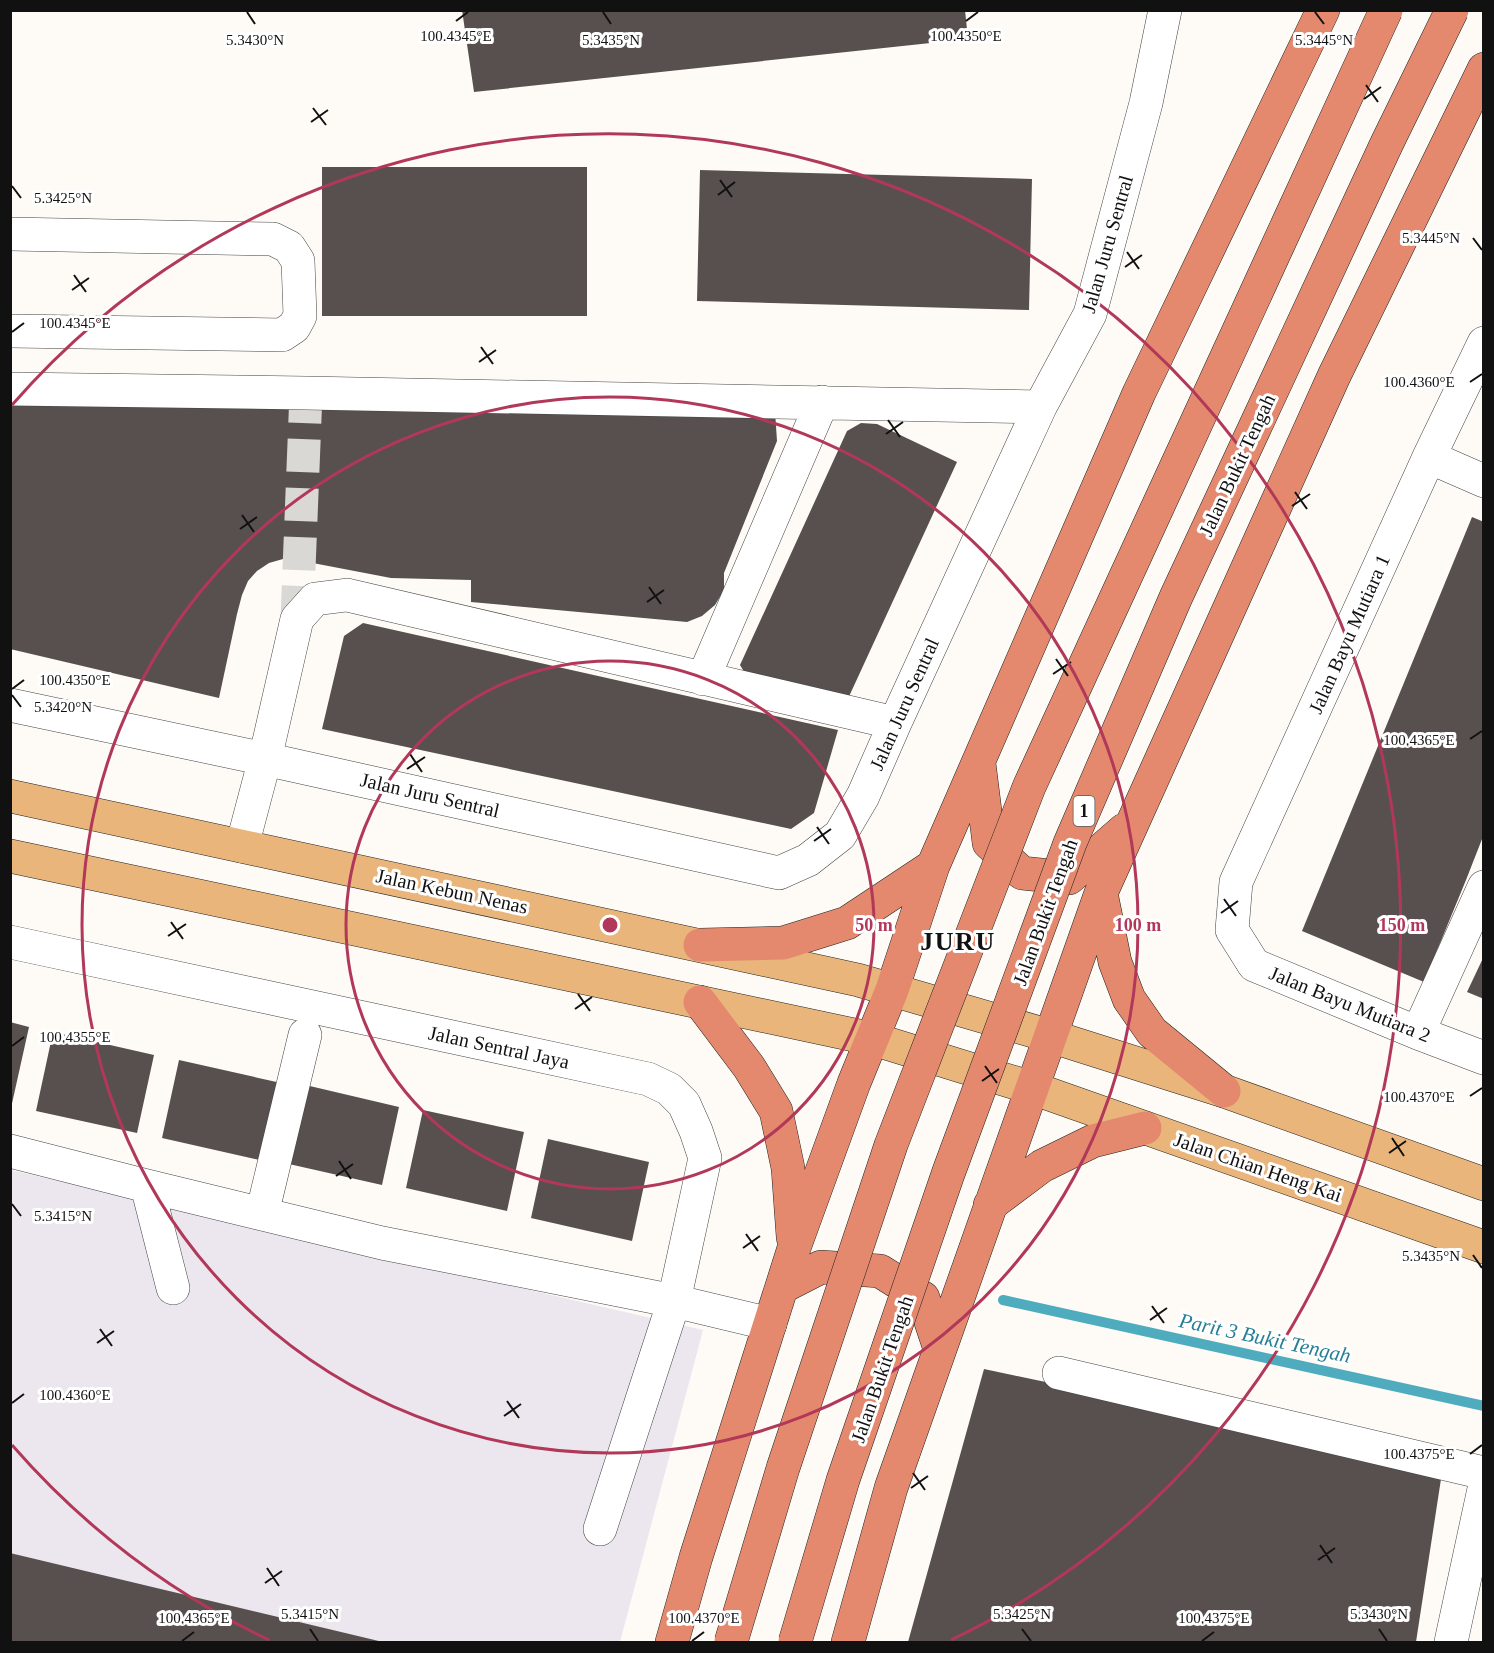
<svg xmlns="http://www.w3.org/2000/svg" width="1494" height="1653" font-family="'Times New Roman',serif">
<rect width="100%" height="100%" fill="#fefbf6"/>
<path fill="#ece7ee" d="M11,1170L703,1330L620,1642H11Z"/>
<g fill="none" stroke-linecap="round" stroke-linejoin="round">
<path stroke="#4facbf" stroke-width="10" d="M1003,1300L1484,1406"/>
</g>
<path fill="#58504e" d="M462,10H965L968,39L474,92Z
M322,167H587V316H322Z
M700,170L1032,179L1029,310L697,301Z
M10,403L775,411L777,441L724,573V590L715,605L702,616L687,622L471,602V580L391,578L297,560L283,559L269,563L257,571L248,581L242,595L237,614L219,698L10,649Z
M861,423L877,424L957,462L846,703L749,680L740,665L847,431Z
M1472,517L1484,522V834L1466,880L1424,982L1302,931Z
M363,623L838,730L814,813L791,829L322,729L344,636Z
M1484,956V999L1467,992Z
M10,1022L29,1027L11,1108H10Z
M53,1032L154,1055L137,1133L36,1111Z
M179,1060L281,1083L264,1161L162,1138Z
M297,1083L399,1107L382,1185L280,1162Z
M423,1110L524,1132L507,1211L406,1188Z
M548,1139L649,1162L632,1241L531,1218Z
M984,1369L1443,1466L1416,1642H908Z
M10,1553L383,1642H10Z"/>
<g fill="none" stroke-linecap="round" stroke-linejoin="round">
<path stroke="#dad8d4" stroke-width="33" stroke-dasharray="33 16" stroke-linecap="butt" d="M297,619L306,393"/>
<defs>
<path id="minor" d="M10,234L273,239L289,247L298,261L300,316L294,327L282,335L10,331
M1484,343L1429,457L1236,882L1232,930L1254,965L1418,1033L1484,1058
M10,389L306,393L1040,407
M1429,457L1484,481
M703,679L822,402
M10,705L265,759L779,873L808,860L840,835L863,796L895,723L1040,407L1090,314L1146,103L1165,10
M242,846L265,759L297,619L315,599L347,595L895,723
M10,942L648,1079L669,1089L684,1104L696,1131L705,1158L674,1301L600,1529
M1418,1033L1484,887
M10,1151L147,1186L382,1243L674,1301L770,1324
M147,1186L173,1288
M262,1214L305,1035
M1059,1373L1484,1473
M1451,1642L1484,1489"/>
<path id="major" d="M10,796L858,980L1050,1036L1224,1091L1484,1184
M10,856L873,1039L1032,1088L1484,1247"/>
<path id="highway" d="M979,763L989,843L1022,873L1069,878L1124,830
M1101,893L1115,962L1129,999L1152,1032L1224,1091
M700,945L783,943L847,923L933,866
M700,1002L749,1067L776,1111L788,1168L793,1237
M990,1205L1042,1166L1093,1141L1145,1128
M782,1287L821,1267L880,1271L923,1298L940,1349
M672,1642L696,1557L794,1248L854,1083L892,990L933,866L1139,393L1323,10
M848,1642L891,1488L1101,893L1334,376L1484,69"/>
</defs>
<use href="#minor" stroke="#444" stroke-width="34"/>
<use href="#major" stroke="#222" stroke-width="34"/>
<use href="#highway" stroke="#222" stroke-width="34"/>
<use href="#minor" stroke="#fff" stroke-width="33"/>
<use href="#major" stroke="#e9b57b" stroke-width="33"/>
<use href="#highway" stroke="#e4896e" stroke-width="33"/>
<defs>
<path id="highway-bridge" d="M731,1642L783,1468L891,1145L1029,787L1386,10
M795,1642L843,1480L948,1174L1070,843L1176,597L1387,143L1452,10"/>
</defs>
<use href="#highway-bridge" stroke="#222" stroke-width="34" stroke-linecap="butt"/>
<use href="#highway-bridge" stroke="#e4896e" stroke-width="33"/>
</g>
<path fill="none" stroke="#111" stroke-width="2" d="M247,12L255,24M603,12L611,24M1315,12L1324,24M456,21L468,12M966,21L978,12M1366,85L1378,102M1364,99L1381,87M313,108L326,125M311,122L328,110M720,180L732,197M12,186L21,198M718,195L735,182M1473,238L1482,250M1127,252L1139,269M1125,267L1142,255M74,275L86,292M72,290L89,278M12,332L24,323M481,347L493,364M479,362L496,350M1470,382L1482,374M888,420L900,437M886,434L903,422M1295,492L1307,509M1292,506L1310,494M242,515L254,532M240,529L257,517M649,587L661,604M647,602L664,590M1056,659L1068,676M1053,674L1071,662M12,689L24,680M12,695L21,707M1470,739L1482,731M410,754L422,772M407,769L425,757M817,827L829,844M814,841L831,829M1224,899L1236,916M1221,913L1238,901M171,922L183,939M168,936L186,924M578,994L590,1011M575,1009L592,997M12,1046L24,1037M985,1066L997,1083M982,1081L999,1069M1470,1096L1482,1088M1392,1138L1404,1156M1389,1153L1406,1141M339,1161L351,1179M336,1176L353,1164M12,1204L21,1216M746,1234L758,1251M743,1248L760,1236M1473,1255L1482,1268M1152,1306L1164,1323M1150,1320L1167,1308M100,1329L112,1346M97,1343L114,1331M507,1401L519,1418M12,1403L24,1394M504,1416L521,1404M1470,1454L1482,1445M913,1473L925,1490M911,1488L928,1476M1320,1545L1332,1563M1318,1560L1335,1548M267,1568L279,1586M265,1583L282,1571M310,1629L318,1641M1022,1629L1031,1641M1379,1629L1387,1641M182,1641L194,1632M692,1641L704,1632M1202,1641L1214,1632"/>
<g fill="none" stroke="#b23859" stroke-width="3">
<circle cx="610" cy="925" r="264"/>
<circle cx="610" cy="925" r="528"/>
<path d="M269 1640A792 792 0 0 1 12 1445M12 405A792 792 0 1 1 951 1640"/>
</g>
<g text-anchor="middle" stroke-width="6" stroke-linejoin="round" paint-order="stroke">
<rect fill="#fff" stroke="#585858" stroke-width="1.5" x="1073.5" y="796" width="21" height="30" rx="4.5"/>
<g font-size="18" font-weight="bold" fill="#111">
<text x="1084" y="817">1</text>
</g>
<g font-size="20" fill="#111" stroke="#fff">
<text transform="translate(1107 244) rotate(-74)" y="7">Jalan Juru Sentral</text>
<text transform="translate(1237 465) rotate(-65)" y="7">Jalan Bukit Tengah</text>
<text transform="translate(1349 634) rotate(-66)" y="7">Jalan Bayu Mutiara 1</text>
<text transform="translate(904 704) rotate(-66)" y="7">Jalan Juru Sentral</text>
<text transform="translate(430 795) rotate(13)" y="7">Jalan Juru Sentral</text>
<text transform="translate(452 891) rotate(12)" y="7">Jalan Kebun Nenas</text>
<text transform="translate(1045 912) rotate(-70)" y="7">Jalan Bukit Tengah</text>
<text transform="translate(1350 1004) rotate(22)" y="7">Jalan Bayu Mutiara 2</text>
<text transform="translate(499 1047) rotate(12)" y="7">Jalan Sentral Jaya</text>
<text transform="translate(1258 1167) rotate(19)" y="7">Jalan Chian Heng Kai</text>
<text transform="translate(882 1369) rotate(-71)" y="7">Jalan Bukit Tengah</text>
</g>
<g font-size="21" font-style="italic" fill="#277f96" stroke="#fff">
<text transform="translate(1265 1338) rotate(12)" y="7">Parit 3 Bukit Tengah</text>
</g>
<g font-size="26" font-weight="bold" letter-spacing="1.5" fill="#111" stroke="#fff">
<text x="958" y="950">JURU</text>
</g>
</g>
<g font-size="15" text-anchor="middle" fill="#111" stroke="#fff" stroke-width="6" stroke-linejoin="round" paint-order="stroke">
<text x="456" y="41">100.4345°E</text>
<text x="966" y="41">100.4350°E</text>
<text x="255" y="45">5.3430°N</text>
<text x="611" y="45">5.3435°N</text>
<text x="1324" y="45">5.3445°N</text>
<text x="63" y="203">5.3425°N</text>
<text x="1431" y="243">5.3445°N</text>
<text x="75" y="328">100.4345°E</text>
<text x="1419" y="387">100.4360°E</text>
<text x="75" y="685">100.4350°E</text>
<text x="63" y="712">5.3420°N</text>
<text x="1419" y="745">100.4365°E</text>
<text x="75" y="1042">100.4355°E</text>
<text x="1419" y="1102">100.4370°E</text>
<text x="63" y="1221">5.3415°N</text>
<text x="1431" y="1261">5.3435°N</text>
<text x="75" y="1400">100.4360°E</text>
<text x="1419" y="1459">100.4375°E</text>
<text x="310" y="1619">5.3415°N</text>
<text x="1022" y="1619">5.3425°N</text>
<text x="1379" y="1619">5.3430°N</text>
<text x="194" y="1623">100.4365°E</text>
<text x="704" y="1623">100.4370°E</text>
<text x="1214" y="1623">100.4375°E</text>
</g>
<circle cx="610" cy="925" r="9" fill="#b23859" stroke="#fff" stroke-width="3"/>
<g font-size="18" text-anchor="middle" font-weight="bold" fill="#b23859" stroke="#fff" stroke-width="6" stroke-linejoin="round" paint-order="stroke">
<text x="874" y="931">50 m</text>
<text x="1138" y="931">100 m</text>
<text x="1402" y="931">150 m</text>
</g>
<rect width="1494" height="1653" fill="none" stroke="#111111" stroke-width="24"/>
</svg>
